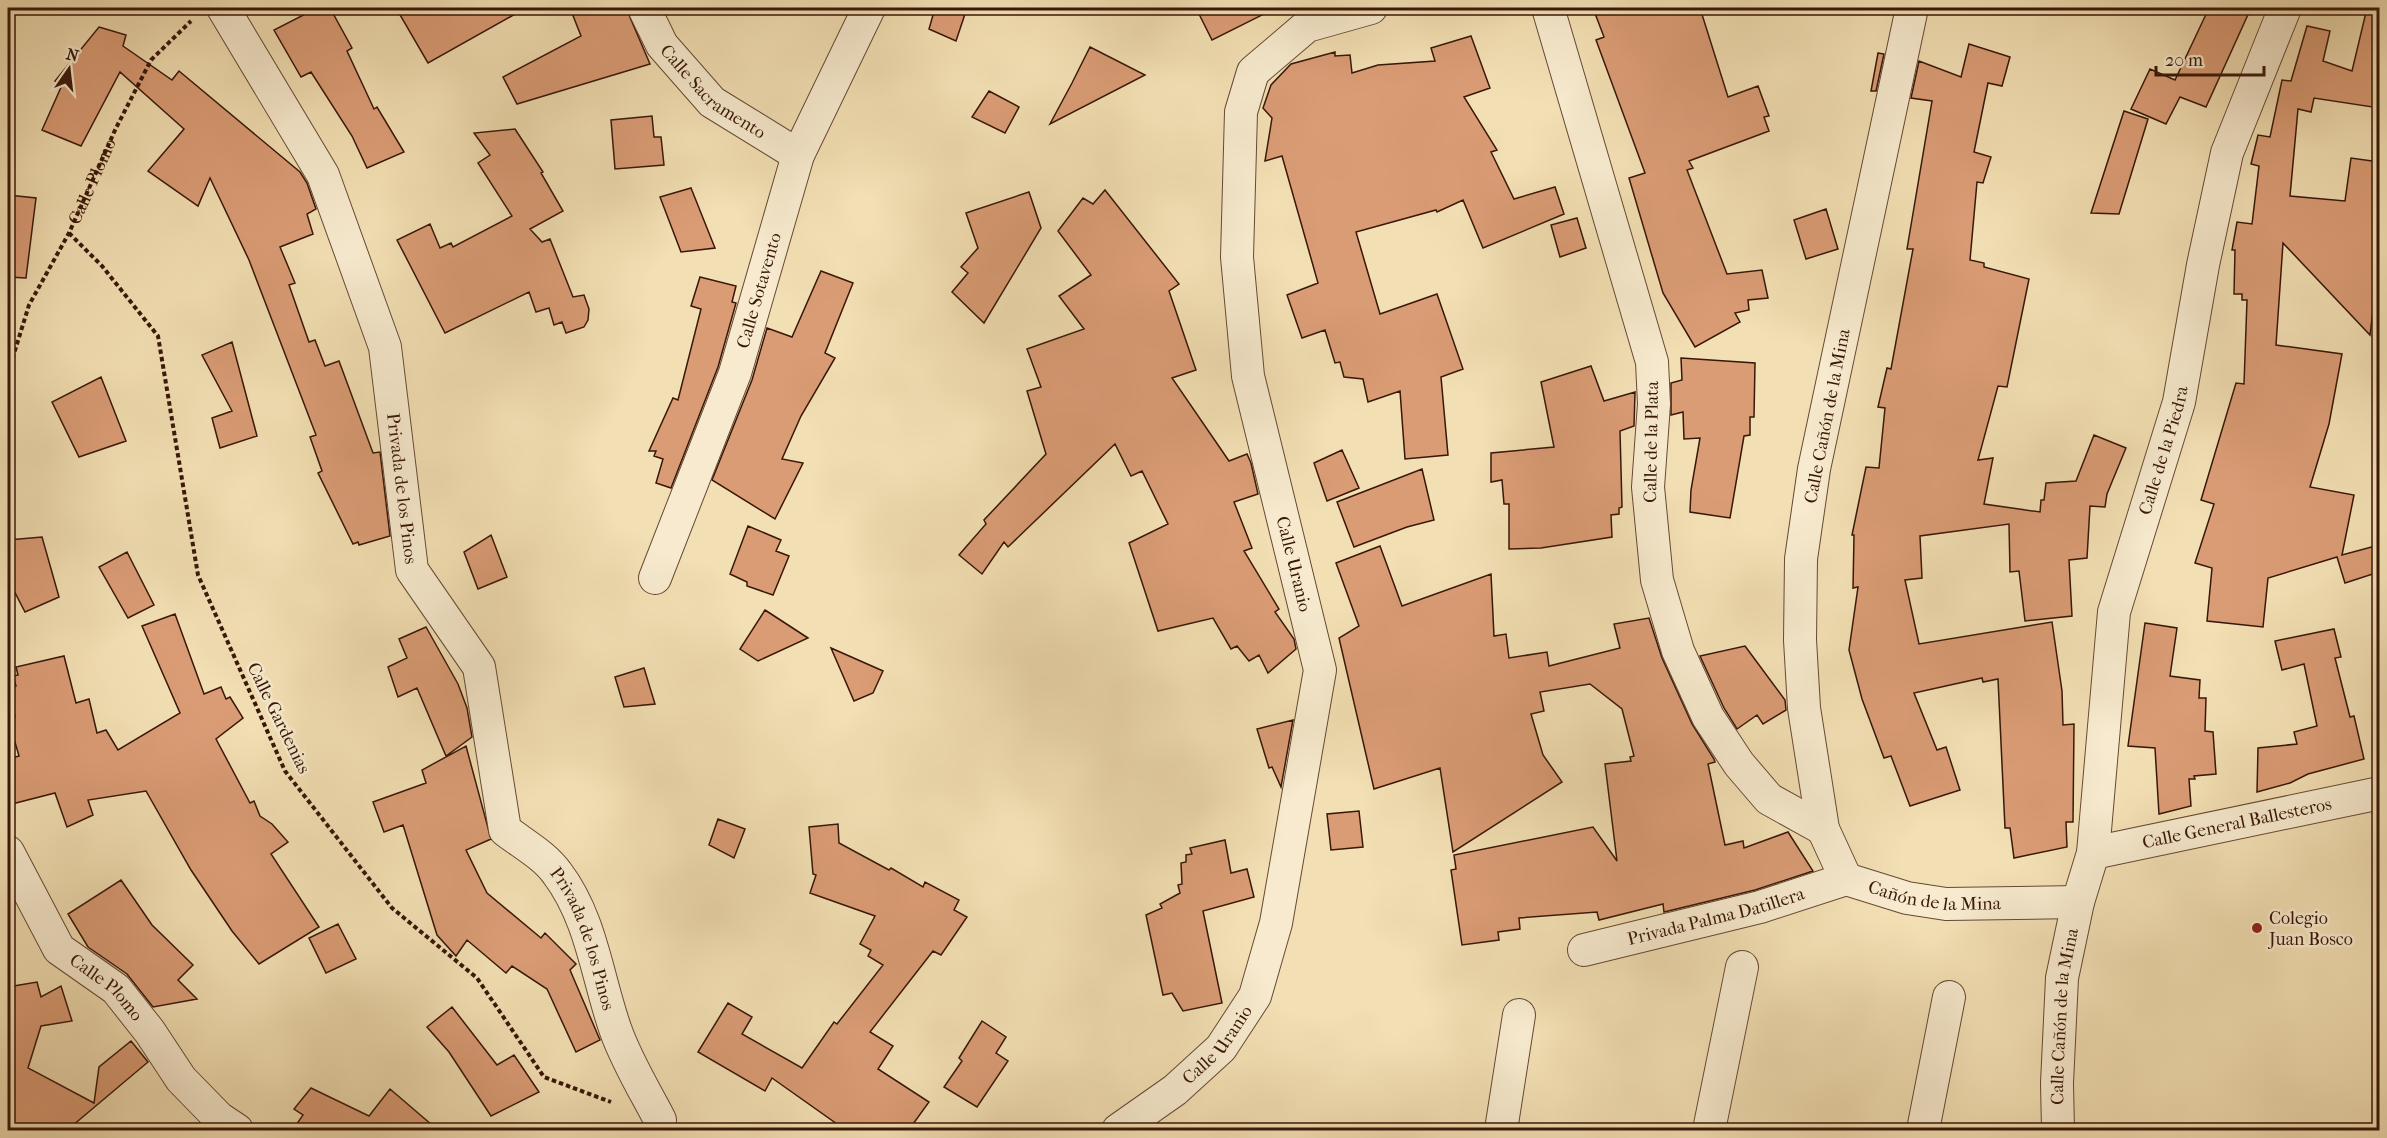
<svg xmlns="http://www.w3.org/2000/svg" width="2387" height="1138" font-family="'IM FELL French Canon',serif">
<rect width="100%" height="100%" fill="#f2dfb3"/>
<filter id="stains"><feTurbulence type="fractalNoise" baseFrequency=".00333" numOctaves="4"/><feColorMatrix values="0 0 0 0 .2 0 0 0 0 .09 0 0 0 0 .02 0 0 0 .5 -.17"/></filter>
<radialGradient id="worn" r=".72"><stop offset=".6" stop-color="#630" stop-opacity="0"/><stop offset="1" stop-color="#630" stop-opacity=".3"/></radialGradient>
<path fill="#da9c75" stroke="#381709" stroke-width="1.5" d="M317,8H330L352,48L347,51L374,109L377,107L404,152L367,168L352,136L311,72L301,77L274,30Z
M396,8H526L428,63Z
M570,8H626L650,64L517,104L503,77L581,36Z
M935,8H967L956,41L929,29Z
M1196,8H1276L1212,40Z
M1593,8H1700L1728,97L1758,86L1769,116L1764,117L1769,131L1689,161L1693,168L1687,170L1727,274L1762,270L1768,298L1748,300L1749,310L1735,313L1740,322L1695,347L1663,293L1629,178L1645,173L1596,40L1604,37Z
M2209,8H2251L2206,107L2180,97L2166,124L2131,109L2150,69L2175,80Z
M2367,8H2379V108L2314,98L2311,112L2298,109L2290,196L2345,201L2351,158L2379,162V260L2370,335L2283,243L2276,345L2342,354L2329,424L2310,487L2354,495L2342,555L2379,545V572L2345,583L2337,557L2268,578L2263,627L2207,621L2212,568L2195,563L2214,504L2201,500L2236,383L2244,384L2247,300H2242V294H2234L2235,250H2232L2237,222L2252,224L2259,166L2251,164L2258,135L2270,137L2282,80L2291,81L2307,26L2330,31L2323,61L2352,71Z
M99,27L126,35L123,46L172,80L179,71L300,172L307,183L316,209L307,214L313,234L280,247L295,283L289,285L309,342L315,340L325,366L339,361L373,453L380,452L390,536L359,545L358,542L353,544L318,473L322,471L310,437L316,435L249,260L210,178L198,206L148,171L184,129L120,72L81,146L42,130L62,85L55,81Z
M1471,36L1490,88L1464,97L1497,150L1491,152L1514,199L1555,187L1564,214L1483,248L1463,200L1437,212L1436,210L1356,232L1380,314L1437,294L1463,369L1441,377L1448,455L1405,459L1400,391L1368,402L1363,379L1344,377L1340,362L1335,363L1325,330L1302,338L1287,295L1318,283L1282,156L1265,161L1272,118L1263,108L1271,85L1291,64L1335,52V56L1350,55L1352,73L1378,65L1435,61L1431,48Z
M1969,44L2010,57L2002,86L1988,83L1974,152L1991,157L1983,183L1977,182L1970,260L1984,263V267L2029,279L2007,387L1998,386L1978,460L1993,458L1984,504L2040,512L2041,500H2044L2046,483L2076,481L2094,435L2126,448L2107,494L2105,507L2090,506L2087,558L2069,560L2072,616L2025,621L2019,571L2010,572L2009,524L1920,536L1922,578L1905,580L1919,644L2052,622L2062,691L2063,725L2074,724L2073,822H2066L2067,847L2014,858L2010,828H2005L1998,679L1983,682L1982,678L1914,693L1937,750L1946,747L1960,790L1910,806L1891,756L1884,758L1862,699L1849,650L1858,587L1853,588L1854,535H1852L1866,467L1879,468L1885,408L1878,407L1887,368L1891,369L1913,249H1907L1932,101L1911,98L1919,61L1961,77Z
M1090,47L1145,75L1050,124L1072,83Z
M1878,53L1884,54L1876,91H1871Z
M989,91L1019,107L1005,133L972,117Z
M2124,111L2148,119L2119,214L2091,213Z
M652,116L654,137H661L664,165L615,169L611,120Z
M515,129L543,172L541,173L563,211L530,229L542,242L550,239L573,297L584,295L589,309L588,320L584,327L566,333L562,322L554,325L549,308L536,312L529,292L445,333L397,240L430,224L440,248L451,243L453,247L512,216L478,163L490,155L474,133Z
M691,188L715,248L681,252L660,197Z
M1105,190L1179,284L1169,291L1196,370L1172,378L1229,461L1247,454L1251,463L1258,494L1234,502L1252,548L1244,551L1279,609L1275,612L1294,639L1296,649L1268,673L1259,655L1249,661L1237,646L1231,649L1213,618L1158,631L1129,543L1168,524L1142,471L1131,476L1115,444L1008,547L1004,542L982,574L959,555L986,524L984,520L1046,454L1027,391L1041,387L1027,349L1084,329L1059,296L1091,275L1058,231L1083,198L1093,204Z
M1029,192L1041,228L984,323L952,292L968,273L961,267L978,248L966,213Z
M8,195L36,198L26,278L8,277Z
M1826,209L1838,249L1806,259L1794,220Z
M1577,218L1586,248L1560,257L1551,225Z
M821,271L853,283L825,353L835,358L801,416L782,459L803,463L775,519L712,480L752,380L767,328L792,337Z
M700,277L736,286L732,302L736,303L718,367L671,488L656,483L663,459L654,456L656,451H649L673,398L678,400L701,309L691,306Z
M232,342L257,436L220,448L212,418L232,411L202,355Z
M1681,358L1755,363L1754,417H1750V435L1744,436L1730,518L1690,512L1691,490L1700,438L1684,439L1683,412L1671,415V383L1682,380Z
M1591,366L1604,401L1635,392L1634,426L1620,431L1622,507L1619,508V514L1611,515L1612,537L1541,548L1509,549V504H1504L1502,480L1491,482V453L1554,447L1541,382Z
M101,377L126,441L79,457L52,402Z
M1342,450L1359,488L1327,501L1314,463Z
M1422,469L1434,520L1407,527L1354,547L1337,502Z
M748,526L781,540L776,551L789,556L773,595L747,586V582L730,574Z
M491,535L507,577L478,589L464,552Z
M42,537L59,597L25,612L8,579V540Z
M1380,546L1402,606L1491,574L1494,636L1506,634L1509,658L1547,652L1549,666L1620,648L1614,624L1649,618L1662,658L1692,724L1714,759L1715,762L1708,764L1725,845L1743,841L1744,848L1788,832L1813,871L1755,890L1664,912L1663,904L1599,920L1597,912L1519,918L1520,929L1498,932L1499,940L1462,945L1451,870L1456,869L1454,855L1593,827L1617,861L1605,764L1631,761L1630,757L1634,756L1622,709L1590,684L1540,692L1544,711L1531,714L1543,755L1562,782L1453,852L1440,768L1374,789L1339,638L1359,626L1336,563Z
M127,552L154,605L128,618L99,567Z
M765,610L808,638L758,661L740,649Z
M175,614L204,694L221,687L226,699L230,697L243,718L216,739L250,803L254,801L260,816L272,824L288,842L271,854L319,927L259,964L232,931L191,870L146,791L88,800L93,815L67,827L55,793L8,805V759L19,756L8,718L15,716L8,688L16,686L13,676L18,675L16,667L64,656L76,703L89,699L97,733L106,730L118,750L180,713L142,626Z
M2145,623L2177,628L2170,676L2200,680L2199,698H2206L2205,731L2213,732L2216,774L2194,776L2195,779H2189L2191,806L2159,814L2155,748L2128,746Z
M426,627L458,684L467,708L472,737L446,756L417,688L398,697L388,667L407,658L399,639Z
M2334,629L2341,657L2335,658L2350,717L2354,716L2364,759L2308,774L2290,783L2257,792L2258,748L2297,744L2294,732L2317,726L2304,664L2282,670L2275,641Z
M1745,646L1785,700L1786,710L1763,724L1757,715L1737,729L1724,708L1700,656Z
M831,648L883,671L873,693L854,701Z
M644,668L655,704L624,707L615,677Z
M1293,720L1281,787L1272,767L1269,768L1257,729Z
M466,746L491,839L466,850L487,893L541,938L545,933L576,964L570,970L600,1040L576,1052L547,989L512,966L506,973L467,940L456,956L437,935L403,825L384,832L373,802L426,783L422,770Z
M1359,811L1363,847L1331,850L1327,814Z
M718,819L745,829L734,858L709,845Z
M838,824L839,843L889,870L891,868L923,887L925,882L959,900L954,910L967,917L941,955L933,951L870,1032L893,1046L878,1069L929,1102L908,1131H847L772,1078L765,1091L698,1052L728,1003L752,1017L742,1034L802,1068L834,1022L837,1024L883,965L868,956L871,950L860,944L875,916L810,893L816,875L813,874L809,827Z
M1225,840L1231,873L1247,869L1254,897L1203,911L1222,1003L1183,1011L1172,993L1163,995L1146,915L1162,908L1160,904L1180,893L1178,885L1182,884L1181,863L1186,862V855L1192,854L1190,848Z
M121,880L152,925L193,965L178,980L197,999L153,1007L127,974L88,947L68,914Z
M338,924L356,959L326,973L309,938Z
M37,982L41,997L61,986L72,1021L41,1026L28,1068L94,1103L99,1067L131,1041L148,1062L66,1131H8V987Z
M452,1007L497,1065L514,1055L539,1092L491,1116L449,1052L427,1027Z
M982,1021L1006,1037L996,1053L1008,1061L977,1107L944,1087L962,1061L959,1058Z
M311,1088L369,1116L390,1089L439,1131H292L303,1115L294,1109Z"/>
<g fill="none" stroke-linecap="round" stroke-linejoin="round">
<defs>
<g id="minor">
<path id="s2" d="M223,8L323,175L385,347L412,570L479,667L505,830C523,844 544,855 557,873C592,919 597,978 616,1031C627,1062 645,1091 660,1120"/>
<path id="s3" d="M644,8L662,45L712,102L798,155"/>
<path d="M1548,8L1652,362L1654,404L1648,487L1657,580L1678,651L1708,717L1739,764L1769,799L1823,829"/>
<path id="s4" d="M1912,8L1814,469L1801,559L1800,640L1804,708L1823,829L1846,879L1907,898L1946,904L2078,902"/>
<path id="s5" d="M655,578L735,373L798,155L869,8"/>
<path id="s6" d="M8,852L59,949L116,989L150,1032L181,1079L219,1118L237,1130"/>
<path id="s7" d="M2093,853L2380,793"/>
<path id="s8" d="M1584,950L1760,907L1846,879"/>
<path id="s9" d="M1118,1130L1175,1090L1221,1048L1255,996L1276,923L1320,670L1248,376L1237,257L1241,112L1253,72L1307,26L1371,8"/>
<path d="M1501,1130L1519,1015"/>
<path d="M1709,1130L1742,967"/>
<path d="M1923,1130L1949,997"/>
<path id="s10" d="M2058,1130L2057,1083L2062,978L2078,902L2093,853L2114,612L2179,402L2203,265L2227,153L2285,8"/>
</g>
</defs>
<use href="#minor" stroke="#664934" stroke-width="34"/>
<g stroke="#381709" stroke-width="4" stroke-dasharray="4.5 3" stroke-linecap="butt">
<path d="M69,233L102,266L158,336L198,575L285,771L392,908L477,978L544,1077L611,1102"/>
<path id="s1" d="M8,373L29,305L69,233L116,128L151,60L191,21"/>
</g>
<use href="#minor" stroke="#f7eace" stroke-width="32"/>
</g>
<circle fill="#8f2418" stroke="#f7eace" stroke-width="2" cx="2257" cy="928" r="6"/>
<g text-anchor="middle" stroke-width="5" stroke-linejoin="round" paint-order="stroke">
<g font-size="18" fill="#381709" stroke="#f7eace">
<text dy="6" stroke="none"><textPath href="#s3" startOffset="111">Calle Sacramento</textPath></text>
<text dy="6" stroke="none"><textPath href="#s1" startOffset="210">Calle Plomo</textPath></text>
<text dy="6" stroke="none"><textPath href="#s5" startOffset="306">Calle Sotavento</textPath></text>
<text transform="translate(1827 416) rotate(-79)" y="6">Calle Cañón de la Mina</text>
<text transform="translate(1651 442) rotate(-89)" y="6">Calle de la Plata</text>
<text dy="6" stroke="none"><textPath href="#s10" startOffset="692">Calle de la Piedra</textPath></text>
<text dy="6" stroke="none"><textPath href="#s2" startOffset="520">Privada de los Pinos</textPath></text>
<text transform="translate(1294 564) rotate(76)" y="6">Calle Uranio</text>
<text transform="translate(279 718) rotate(64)" y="6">Calle Gardenias</text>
<text dy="6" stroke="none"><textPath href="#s7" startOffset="147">Calle General Ballesteros</textPath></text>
<text dy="6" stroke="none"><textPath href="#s4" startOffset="980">Cañón de la Mina</textPath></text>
<text dy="6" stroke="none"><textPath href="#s8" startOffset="136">Privada Palma Datillera</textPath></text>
<text dy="6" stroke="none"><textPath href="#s2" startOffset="1024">Privada de los Pinos</textPath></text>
<text dy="6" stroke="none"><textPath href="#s6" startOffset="171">Calle Plomo</textPath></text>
<text dy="6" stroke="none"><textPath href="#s10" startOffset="114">Calle Cañón de la Mina</textPath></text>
<text dy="6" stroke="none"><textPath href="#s9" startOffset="132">Calle Uranio</textPath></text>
</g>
<g font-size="18" fill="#381709" stroke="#f7eace" text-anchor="start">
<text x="2269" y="924">Colegio<tspan x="2269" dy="21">Juan Bosco</tspan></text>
</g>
</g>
<rect width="2387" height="1138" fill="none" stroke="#f2dfb3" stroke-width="30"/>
<rect x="9" y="9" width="2369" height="1120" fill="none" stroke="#381709" stroke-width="3"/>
<rect x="15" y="15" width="2357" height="1108" fill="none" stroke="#381709" stroke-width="1.5"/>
<g transform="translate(69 69) rotate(14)" stroke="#f7eace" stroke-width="4.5" paint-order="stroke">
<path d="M0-4.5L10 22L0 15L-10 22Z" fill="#381709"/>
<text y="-9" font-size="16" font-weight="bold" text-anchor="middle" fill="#381709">N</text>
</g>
<path d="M2156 66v9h108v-9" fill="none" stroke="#381709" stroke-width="3"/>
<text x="2165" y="66" font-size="18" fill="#381709" stroke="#f7eace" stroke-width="4.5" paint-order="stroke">20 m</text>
<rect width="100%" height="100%" filter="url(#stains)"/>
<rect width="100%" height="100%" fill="url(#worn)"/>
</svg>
